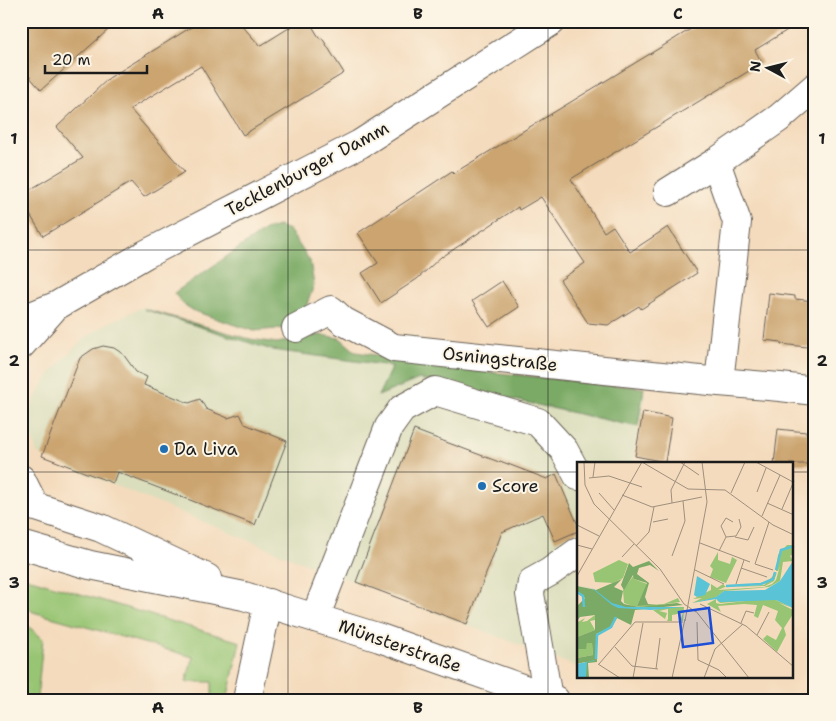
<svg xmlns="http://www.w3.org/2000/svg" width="836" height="721" font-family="'Shantell Sans',sans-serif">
<rect width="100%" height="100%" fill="#fcf5e5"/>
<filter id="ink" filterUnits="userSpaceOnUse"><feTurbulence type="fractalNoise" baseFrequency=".02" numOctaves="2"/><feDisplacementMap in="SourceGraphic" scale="10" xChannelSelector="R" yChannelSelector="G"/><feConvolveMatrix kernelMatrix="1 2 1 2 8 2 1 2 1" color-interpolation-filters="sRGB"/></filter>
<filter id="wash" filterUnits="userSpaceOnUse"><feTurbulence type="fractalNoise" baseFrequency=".0096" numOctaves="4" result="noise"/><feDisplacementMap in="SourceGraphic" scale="20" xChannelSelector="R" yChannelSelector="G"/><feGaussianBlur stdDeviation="1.12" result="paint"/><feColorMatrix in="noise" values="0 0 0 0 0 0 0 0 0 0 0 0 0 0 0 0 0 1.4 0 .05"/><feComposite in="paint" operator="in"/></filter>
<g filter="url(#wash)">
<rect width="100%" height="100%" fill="#f4dbbd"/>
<path fill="#dbdebd" d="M143,307L265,347L583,392L646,394L632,463H578V667L297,560L37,454L29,424L31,409L36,396L50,374L74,348L92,333L108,323Z"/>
<path fill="#98c573" stroke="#5a7048" d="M21,576L240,642L227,700H212V682H186L193,657L33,612L21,602Z
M21,620L43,639L37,700H21Z"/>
<path fill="#7aaa65" stroke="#4b6340" d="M278,226L289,230L310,261L314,285L306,307L288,328L254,331L220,320L194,311L183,304L174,293L265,230Z
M144,309L250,339L277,343L320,335L340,338L356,352L407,360L421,365L644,388L638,427L419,379L378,396L392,366L272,350Z"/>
<g id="blocks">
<path fill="#cba46f" d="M21,21H118L41,90L21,67Z
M201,21H238L260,46L300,21H309L320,39L322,38L344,73L243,135L201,66L130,109L185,172L144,197L131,182L43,236L21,200V195L83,158L57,127L109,78Z
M704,21H802L755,50L762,63L571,179L604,232L613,226L630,252L668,227L697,273L641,309L639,306L608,325L588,323L560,280L585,263L541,197L519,210L518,207L442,257V256L417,279L381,303L362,273L378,263L358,233L452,171L454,173Z
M502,281L519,307L489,327L472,301Z
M769,293L795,296V299L815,301V348L781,344V342L764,340Z
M103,346L114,348L123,354L136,372L147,377L144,385L189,403L200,399L206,409L228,418L240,414L245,424L287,441L255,525L117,472L113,483L42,456L80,358L93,349Z
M643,412L672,418L665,462L635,456Z
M778,429L815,433V464H774Z
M414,430L499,462L500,461L547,479L556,474L578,525V531L555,541L543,514L502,532L467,624L356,582Z"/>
</g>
</g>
<g filter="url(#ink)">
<use href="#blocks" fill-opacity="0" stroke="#685f54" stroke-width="1"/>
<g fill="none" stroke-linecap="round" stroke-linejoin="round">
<defs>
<path id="minor" d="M668,192L716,162
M296,328L331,310L343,321L394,348L719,382L780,387L815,391
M719,382L737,222L716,162L779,118L815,87
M315,618L389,427L402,409L435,391L538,422L564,450L578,476
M548,698L530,594L532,582L550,572L578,552
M247,700L268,603"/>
<path id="major" d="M21,320L56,306L146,254L360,144L552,21
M21,345L52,310
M21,479L35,507
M21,502L101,528L207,578
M21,545L90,565L244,596L380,638L555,700"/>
</defs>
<use href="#minor" stroke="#685f54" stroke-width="30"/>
<use href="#major" stroke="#685f54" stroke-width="30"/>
<use href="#minor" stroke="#fff" stroke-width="28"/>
<use href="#major" stroke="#fff" stroke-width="28"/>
</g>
</g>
<path fill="none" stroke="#1c1c1c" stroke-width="1" stroke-opacity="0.55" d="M288,21V700M548,21V700M21,250H815M21,472H578M792,472H815"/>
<g fill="#1f6fb2" stroke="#fcf5e5" stroke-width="2">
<circle cx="164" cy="449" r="5"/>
<circle cx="482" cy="486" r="5"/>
</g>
<g text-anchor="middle" stroke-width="4" stroke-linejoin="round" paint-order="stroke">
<g font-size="18" fill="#1c1c1c" stroke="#fcf5e5">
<text transform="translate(307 169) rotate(-28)" y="6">Tecklenburger Damm</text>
<text transform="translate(500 359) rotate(6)" y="6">Osningstraße</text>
<text transform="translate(400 646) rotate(19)" y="6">Münsterstraße</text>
</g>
<g font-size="18" fill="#1c1c1c" stroke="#fcf5e5" text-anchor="start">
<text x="174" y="455">Da Liva</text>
<text x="492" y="492">Score</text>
</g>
</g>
<g transform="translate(577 462)">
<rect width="216" height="216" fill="#f4dbbd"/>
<path d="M210,83H216V92L213,94L216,99L206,100L203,119L192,125L147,129L138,136L115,141L125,136L116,137L134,128V122L140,126L146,122L149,125L187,123L200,110L197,119L188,124L148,125L141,128L187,125L195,122L199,118L203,104L201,109H199L201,93ZM141,90V98L153,102L155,95L160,98L149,121L133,115L136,107L133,104ZM42,98L51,102L46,116L36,121L18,120L16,111ZM57,113V117L70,122L60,144L87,142L101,136L103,140L76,144L63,145L56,144L47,141L46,128ZM139,137V141L143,142L168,139L143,141L140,138H199L216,146L202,141L216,148V152L207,166L209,173L200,190L186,177L190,173L199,178L205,166L198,158L201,149L186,143L181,156L177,154L180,143L167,142L141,144L144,150L130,142ZM91,145H107L106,159H103L106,151L95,153V159H101H90L91,157V147L82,149L90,151L88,157L76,148ZM18,153V158L13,159L18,168L0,175L1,160L8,156L5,160L10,159ZM10,181H15L16,193L0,196V187H8Z" fill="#98c573"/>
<path d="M72,99L82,109L73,103L62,106L60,112L72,121L68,135L71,142L80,143L60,144L70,121L57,117L56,113L47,128L44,123L52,101L56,105ZM45,117L37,125L46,129L44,139L47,142L62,145L100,141L106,143L58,148L54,163L40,156L35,165L19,172L20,200L11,201L12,216H9L8,200L0,202V196L16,193L15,181H10L9,187H0V175L18,168V153L3,155L0,159L1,143L8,136L0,131V124L19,128Z" fill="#7aaa65"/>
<path d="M216,99V146L199,138L143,140L139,137L115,141L139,135L147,129L188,128L203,119ZM120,114L133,122L128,133L120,135L117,133ZM0,123L17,127L35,141L49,145H107L74,148L41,146L35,143L16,127ZM18,198L17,199L10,200L9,216H0V202Z" fill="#5ac3d5"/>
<path fill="none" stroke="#5ac3d5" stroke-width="2.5" d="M199,108L204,88L217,84M149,124L184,122L196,117L198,110M0,130L6,134L7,145M19,197L20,173L34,165L39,155"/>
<path fill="none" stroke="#9e8f7d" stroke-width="1" d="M7,0L8,23L17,42L83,107L107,142L119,150M65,0L111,27L148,28L196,63L217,73M103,0L122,13M179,0L216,20M16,15L18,0M12,16L32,14L65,25M180,30L189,6M22,31L37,48M154,31L168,0M45,33L75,45L125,35M95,41L94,28L108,0M190,41L217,53M205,47L217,19M185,54L203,13M76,60L91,57M192,60L178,102L196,108M0,63L22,74M149,75L159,74L164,65L162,57M149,75L144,64L149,56L156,60M158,75L171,78L177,65M123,81L173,100M0,83L15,87M59,84L72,70L77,45M142,89L149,75M95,94L108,59L106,39M45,95L57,82M164,106L190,115M118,108L147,122M0,114L65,0M159,122L167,98M123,142L169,164L217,205M118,148L172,216M108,159L130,40L125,0M120,160L121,198L142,208L150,216M164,161L169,149L177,151M180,173L192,150M38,185L55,204L81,207M21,202L43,216M22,202L58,160H106M79,207L83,176M56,216L66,161M95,216L108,157M127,216L138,187L166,162"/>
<path fill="#1d4ed8" fill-opacity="0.15" stroke="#1d4ed8" stroke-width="2.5" d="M132,146L136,181L106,185L102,150Z"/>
<rect width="216" height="216" fill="none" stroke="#1c1c1c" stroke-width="2.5"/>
</g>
<rect width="836" height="721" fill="none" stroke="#fcf5e5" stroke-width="55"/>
<g transform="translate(768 68) rotate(277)" stroke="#fcf5e5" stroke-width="4" paint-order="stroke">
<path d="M0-4L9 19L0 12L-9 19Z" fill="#1c1c1c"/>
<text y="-8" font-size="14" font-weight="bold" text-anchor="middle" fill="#1c1c1c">N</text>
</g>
<path d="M45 65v8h102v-8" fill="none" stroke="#1c1c1c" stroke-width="2.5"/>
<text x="52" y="65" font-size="15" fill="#1c1c1c" stroke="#fcf5e5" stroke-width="4" paint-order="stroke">20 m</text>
<rect x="28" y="28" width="780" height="666" fill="none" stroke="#1c1c1c" stroke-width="2"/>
<g font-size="16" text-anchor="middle" font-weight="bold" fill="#1c1c1c">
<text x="158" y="19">A</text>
<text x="418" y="19">B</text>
<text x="678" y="19">C</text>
<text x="14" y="144">1</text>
<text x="822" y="144">1</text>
<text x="14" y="366">2</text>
<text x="822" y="366">2</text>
<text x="14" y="588">3</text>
<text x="822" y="588">3</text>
<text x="158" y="713">A</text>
<text x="418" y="713">B</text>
<text x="678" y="713">C</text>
</g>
</svg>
